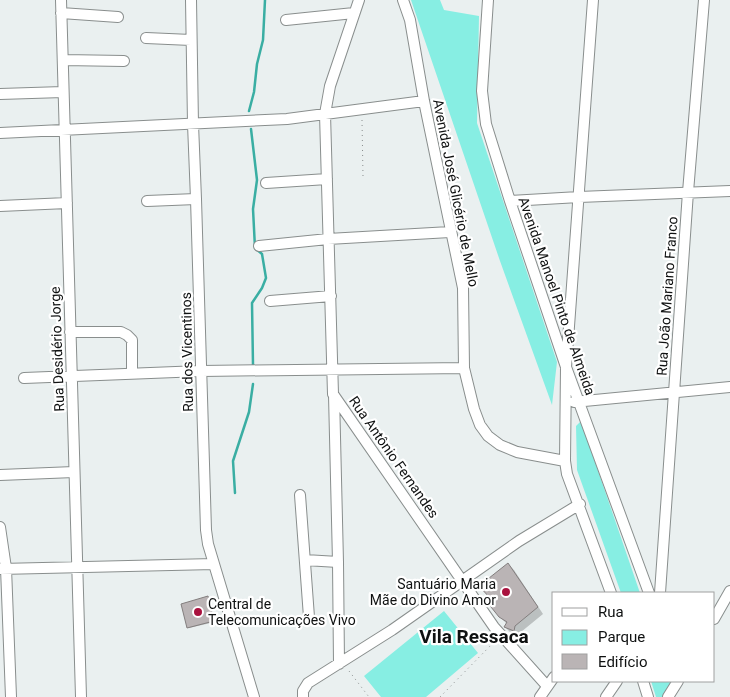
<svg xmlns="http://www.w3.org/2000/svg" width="730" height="697" font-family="Roboto,sans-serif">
<rect width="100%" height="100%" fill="#eaf0f0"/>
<path fill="#87eee3" d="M411,0H440L444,10L479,16L477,123L557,362L552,405L500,261Z
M581,421L640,593H621L577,470L576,426Z
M444,611L478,653L426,697H381L364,676Z
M651,681H670L671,684L664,697H656Z"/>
<path fill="#0003" d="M508,564L514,570L543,614L521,632L520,636L511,633L505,627L507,624L500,617Z
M208,599L215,622L189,628L188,627Z"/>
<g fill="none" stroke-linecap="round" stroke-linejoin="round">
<path stroke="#3aaea3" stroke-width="2.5" d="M249,111L254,92L257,64L263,40L265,0
M251,129L257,180L253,209L255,248L262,254L266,278L262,288L252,303L253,365
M235,493L233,461L249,412L253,384"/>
</g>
<path fill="#bab4b5" stroke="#837e7e" d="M508,563L538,607L515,626L514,631L504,627L507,622L499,617L487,602L490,598L479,586Z
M208,596L214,621L187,628L181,604Z"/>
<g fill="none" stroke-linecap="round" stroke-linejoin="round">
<defs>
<path id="minor" d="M61,0L81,697
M191,0L193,124L196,199L206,530L208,544L254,697
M359,0L330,86L325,114L333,394L494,627L547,686
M403,0L410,20L424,101L463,288L464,368L474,409L480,425L488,436L500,445L517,452L565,461
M488,0L482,91L486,124L510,201L566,367L649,593
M593,0L566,367L565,461L567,474L611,593
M61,13L118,17
M286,20L354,13
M146,38L191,40
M63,60L124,61
M0,94L63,92
M0,133L287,119L424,101
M266,183L327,179
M147,201L196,199
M510,201L579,197L730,191
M0,206L67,203
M259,246L328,239L450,232
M270,301L331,296
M70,332H121L127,335L132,340V374
M24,378L201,371L464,368
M334,395L338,562L339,664
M574,402L730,387
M0,475L74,472
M300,495L309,617
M0,527L6,568L11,697
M305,560L338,562
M0,569L214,564
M660,593L688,192L704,0
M714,619L730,591
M643,681L648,697
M303,697V691L308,683L392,630L519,541L580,504
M540,697L554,677
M606,697L617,681
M668,697L678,681"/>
</defs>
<use href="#minor" stroke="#898e8d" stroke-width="12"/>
<path stroke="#888c8c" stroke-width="1" stroke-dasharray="1 4" stroke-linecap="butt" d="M362,120L363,177
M349,671L369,697
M440,697L495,641"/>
<use href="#minor" stroke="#fff" stroke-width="10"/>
</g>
<g fill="#a9123e" stroke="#fff" stroke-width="2">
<circle cx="506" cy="592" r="5"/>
<circle cx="198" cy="612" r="5"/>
</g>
<g text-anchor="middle" stroke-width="4.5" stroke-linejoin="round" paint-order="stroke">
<g font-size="14" fill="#0f1111" stroke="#fff">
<text transform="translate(456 193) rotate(79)" y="5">Avenida José Glicério de Mello</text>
<text transform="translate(557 296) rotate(71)" y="5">Avenida Manoel Pinto de Almeida</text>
<text transform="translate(667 296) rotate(-86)" y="5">Rua João Mariano Franco</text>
<text transform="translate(57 349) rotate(-92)" y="5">Rua Desidério Jorge</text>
<text transform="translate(187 352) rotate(-91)" y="5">Rua dos Vicentinos</text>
<text transform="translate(394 457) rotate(55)" y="5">Rua Antônio Fernandes</text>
</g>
<g font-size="14" fill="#0f1111" stroke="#fff" text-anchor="end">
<text x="496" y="589">Santuário Maria<tspan x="496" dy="16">Mãe do Divino Amor</tspan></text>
<text x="208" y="609" text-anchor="start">Central de<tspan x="208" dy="16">Telecomunicações Vivo</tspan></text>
</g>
<g font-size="19" font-weight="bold" fill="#0f1111" stroke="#fff">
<text x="474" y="643">Vila Ressaca</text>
</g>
</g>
<rect x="552" y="592" width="162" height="90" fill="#ffffff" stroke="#9fa0a0"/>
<rect x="562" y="608" width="25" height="8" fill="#ffffff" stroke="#9fa0a0"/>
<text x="598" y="617" font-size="15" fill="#0f1111">Rua</text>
<rect x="562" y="630" width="25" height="15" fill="#87eee3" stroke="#9fa0a0"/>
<text x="598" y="642" font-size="15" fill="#0f1111">Parque</text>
<rect x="562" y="654" width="25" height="15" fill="#bab4b5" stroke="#9fa0a0"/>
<text x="598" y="667" font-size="15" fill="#0f1111">Edifício</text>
</svg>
